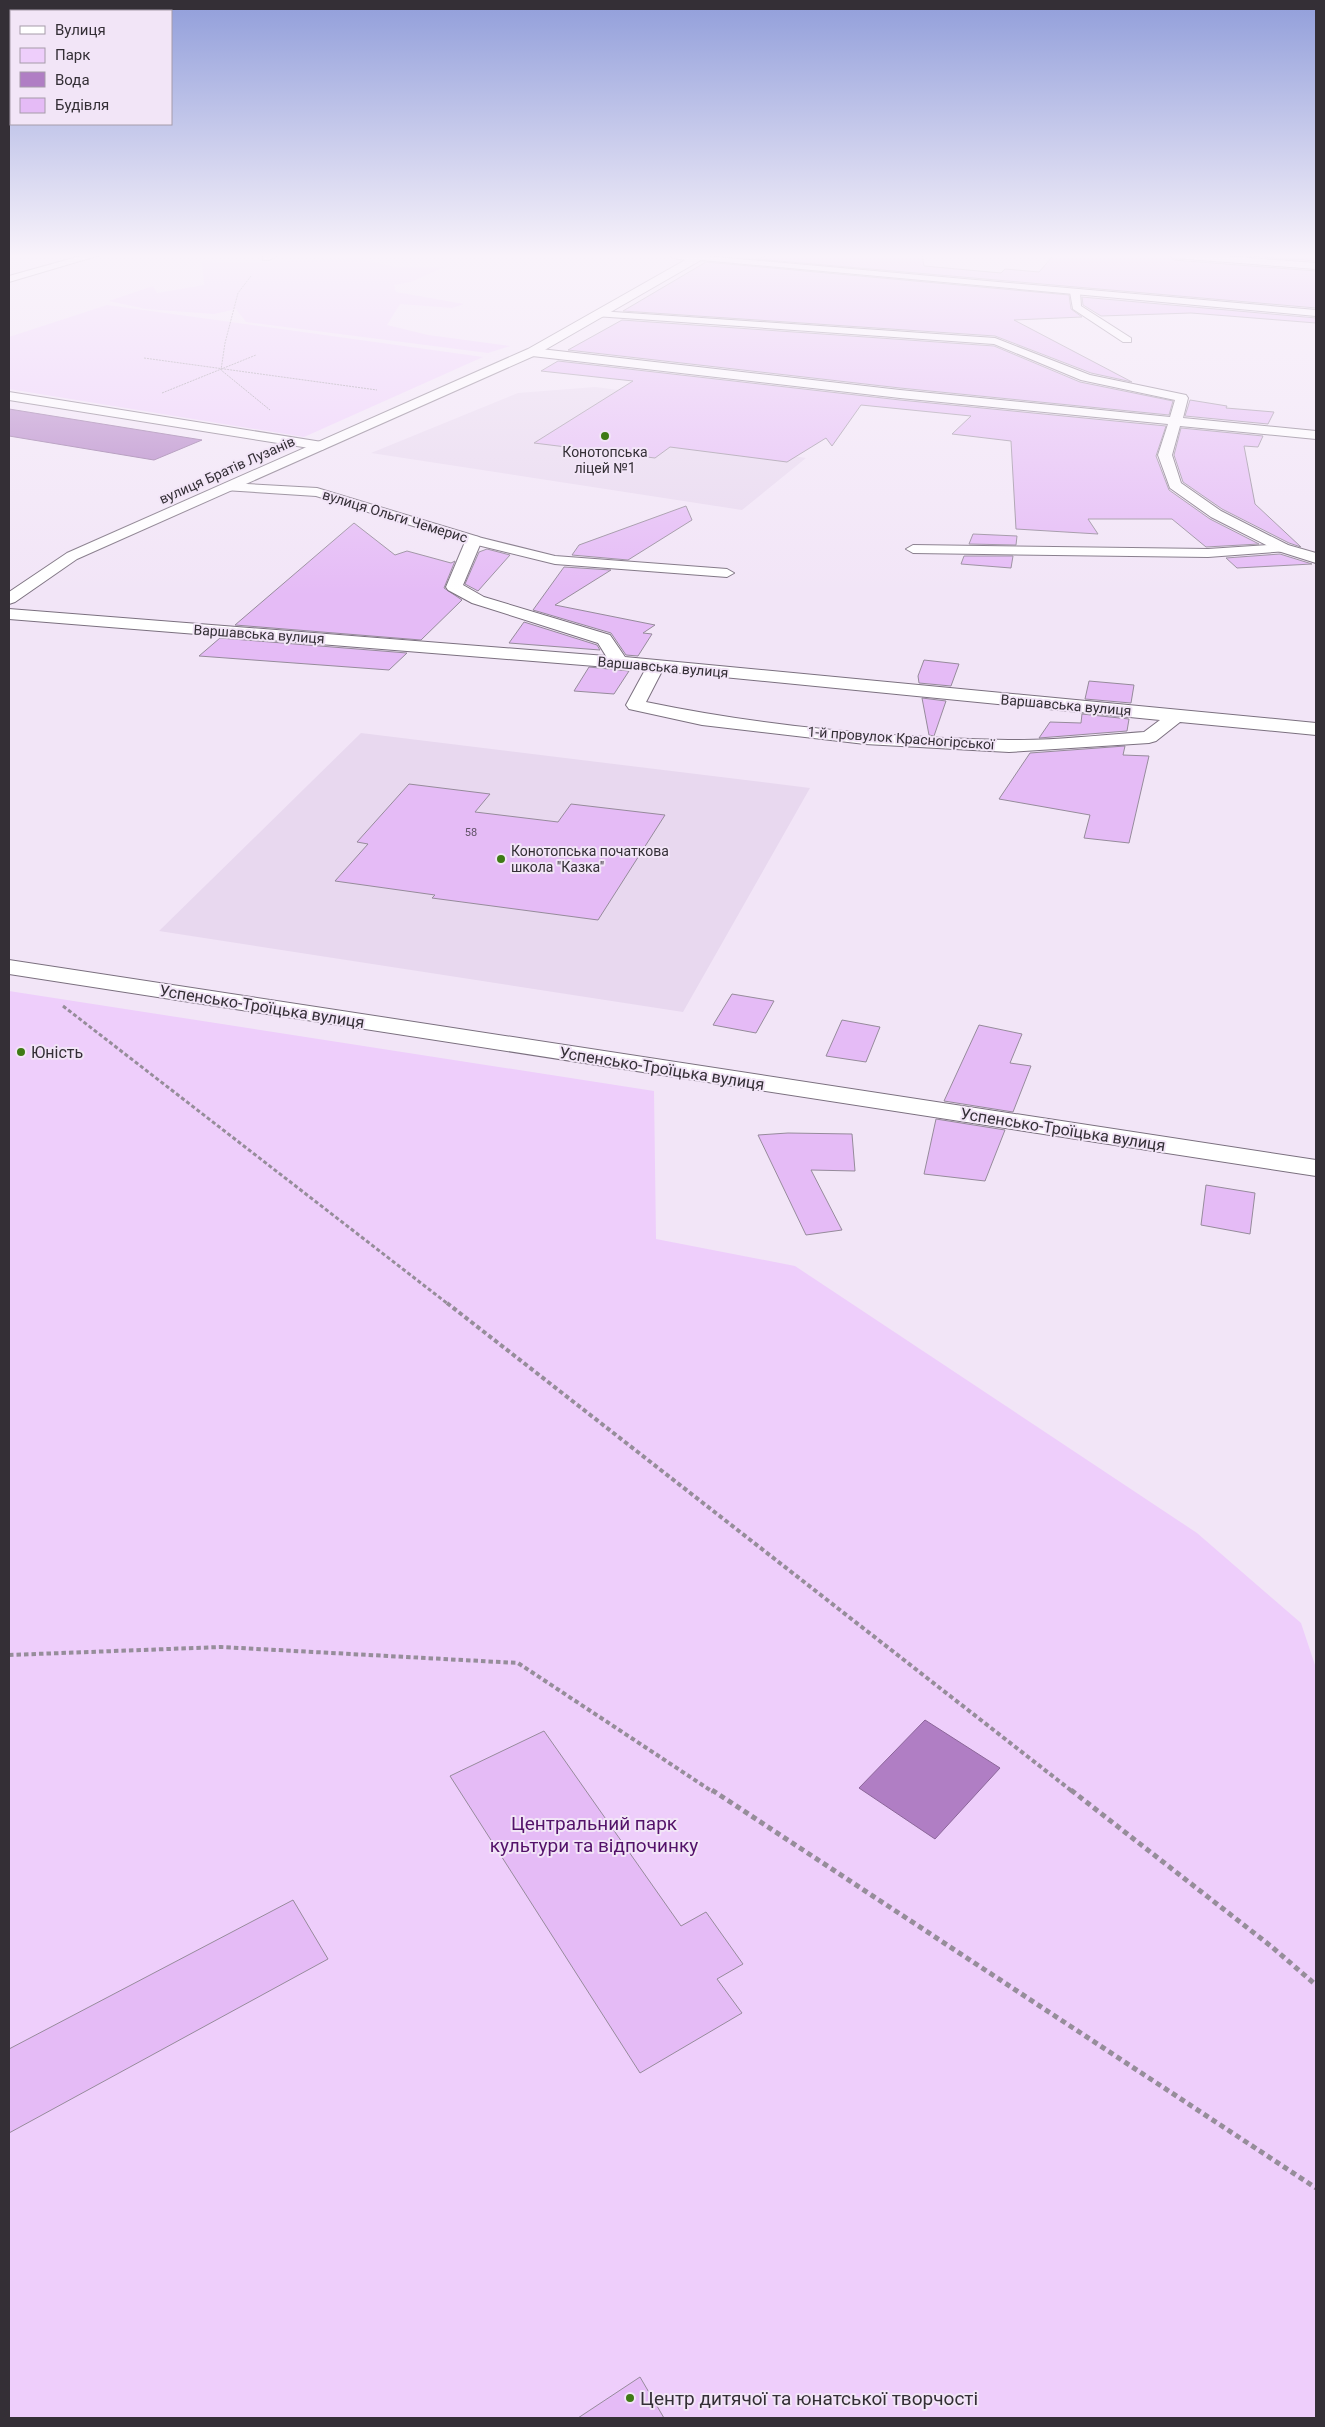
<svg xmlns="http://www.w3.org/2000/svg" width="1325" height="2427" font-family="Roboto,sans-serif">
<rect width="100%" height="100%" fill="#f2e5f7"/>
<path fill="#e8d8ef" d="M595,387L667,396L783,454L806,458L742,510L371,453L518,393Z
M361,733L810,788L683,1012L159,931Z"/>
<path fill="#eecefb" d="M356,258L395,267H444L411,282L394,285L396,292L464,304L452,308L400,304L387,325L428,335L510,346L488,353L246,322L236,309L214,314L146,309L109,301L153,286L157,293L204,285L202,261L241,263Z
M107,305L483,357L304,437L9,389V337Z
M9,991L654,1091L656,1239L795,1266L1197,1533L1301,1623L1316,1668V2418H9Z"/>
<path fill="#b07ec4" stroke="#8b6699" d="M9,409L202,440L154,460L9,436Z
M925,1720L1000,1768L935,1839L859,1788Z"/>
<path fill="#e5bbf6" stroke="#968b9b" d="M771,255H922L924,266L1001,273L1005,269L1039,272L1054,255H1167L1174,260L1316,271V308L756,259Z
M1234,255H1316V261Z
M706,262L1069,295L1071,309L1082,317L1014,320L1132,382L1091,373L995,336L623,311Z
M1082,297L1316,318V323L1191,313L1101,316L1083,305Z
M622,320L994,346L1080,382L1173,401L1169,415L900,388L568,350Z
M558,361L900,400L1166,426L1156,456L1169,490L1210,519L1259,544L1206,547L1172,519H1088L1098,534L1016,529L1011,441L952,434L971,416L861,405L832,446L826,438L787,462L670,447L655,458L534,443L633,381L541,371Z
M1190,400L1227,406L1226,408L1274,412L1268,424L1185,416Z
M1181,428L1263,436L1258,447L1244,446L1255,504L1301,547L1289,543L1222,509L1183,482L1174,455Z
M686,506L692,520L628,560L572,555L579,545Z
M354,523L395,555L407,551L451,563L455,561L444,588L462,600L421,640L235,625Z
M973,534L1017,536L1016,545L969,544Z
M487,549L510,555L478,591L465,584L479,552Z
M1280,554L1312,564L1237,568L1226,558Z
M964,556H1013L1011,568L961,564Z
M564,567L611,570L555,605L655,625L643,633L652,634L638,656L626,655L611,633L533,610Z
M524,622L597,645L600,650L509,643Z
M220,638L407,653L389,670L199,656Z
M924,660L959,664L951,686L919,683L918,676Z
M589,667L629,671L614,694L574,691Z
M1089,681L1134,685L1131,703L1085,699Z
M922,698L946,701L934,736L929,735Z
M1082,714L1129,719L1127,731L1039,738L1050,722L1081,723Z
M1125,746L1123,755L1149,756L1129,843L1084,838L1090,815L999,799L1030,753Z
M409,784L490,794L475,812L558,822L571,804L665,815L598,920L432,898L435,895L335,881L368,844L357,842Z
M732,994L774,1001L756,1033L713,1025Z
M842,1020L880,1027L866,1062L826,1056Z
M979,1025L1022,1034L1010,1063L1031,1066L1013,1112L944,1101Z
M936,1119L1005,1130L985,1181L924,1174Z
M788,1133L852,1134L855,1171L811,1170L842,1230L806,1235L758,1135Z
M1206,1185L1255,1193L1250,1234L1201,1225Z
M544,1731L681,1926L706,1912L743,1964L717,1979L742,2013L640,2073L450,1776Z
M293,1900L328,1959L9,2133V2049Z
M640,2377L664,2418H578Z"/>
<g fill="none" stroke-linecap="round" stroke-linejoin="round">
<defs>
<path id="service" d="M266,255H278L269,260H263V256Z
M1075,289L1080,292L1081,306L1131,338V342H1123L1073,309L1070,292Z
M474,536L555,556L727,569L734,573L727,577L555,564L469,543L467,540L469,537Z
M1283,544L1288,545L1290,548L1288,551L1208,557L913,553L906,549L913,545L1208,549Z"/>
<path id="minor" d="M84,255H100L9,282V276Z
M668,255H700L702,257C695,262 675,260 668,255Z
M1169,255H1211L1316,263V269L1174,258Z
M599,311L995,338L1090,375L1186,395L1188,398L1183,418L1316,431V439L1180,426L1172,455L1181,483L1221,511L1288,545L1316,553V563L1278,551L1211,517L1170,488L1158,455L1168,424L900,398L532,356L526,352L532,348L900,390L1170,417L1175,400L1081,380L994,344L595,316L593,314Z
M9,392L322,442L329,446L322,450L9,400Z
M229,483L317,488L479,537L482,540L463,585L484,597L610,635L625,657L1316,723V735L1180,722L1156,741L1149,743L1009,752L865,744L702,725L629,709L626,705L645,670L9,619V609L606,656L598,643L472,603L448,590L446,587L465,542L316,496L224,490L222,487L224,484ZM662,671L1160,720L1144,732C1099,735 1053,741 1008,740C889,738 762,726 646,702Z
M9,960L1316,1160V1176L9,974Z"/>
<path id="secondary" d="M694,255L1316,310V316L701,260L536,355L77,559L15,602L9,604V592L67,553L528,349Z"/>
</defs>
<use href="#service" stroke="#7b707f" stroke-width="2"/>
<use href="#minor" stroke="#7b707f" stroke-width="2"/>
<use href="#secondary" stroke="#7b707f" stroke-width="2"/>
<path stroke="#968d9a" stroke-width="1" stroke-dasharray="2 1" stroke-linecap="butt" d="M251,276L238,293L225,343L221,370L270,410
M144,358L377,390
M162,393L256,355"/>
<path stroke="#968d9a" stroke-width="3" stroke-dasharray="4 2.5" stroke-linecap="butt" d="M63,1006L448,1304"/>
<path stroke="#968d9a" stroke-width="4" stroke-dasharray="4.5 3" stroke-linecap="butt" d="M447,1303L1073,1792
M9,1655L221,1647L518,1663L713,1792"/>
<path stroke="#968d9a" stroke-width="5" stroke-dasharray="5.5 4" stroke-linecap="butt" d="M712,1790L1316,2188
M1071,1790L1272,1947L1316,1985"/>
<use href="#service" fill="#fff" fill-rule="evenodd"/>
<use href="#minor" fill="#fff" fill-rule="evenodd"/>
<use href="#secondary" fill="#fff" fill-rule="evenodd"/>
</g>
<linearGradient id="sky" x2="0" y2="1"><stop stop-color="#919eda"/><stop offset="0.43" stop-color="#f9f3fb"/><stop offset="1" stop-color="#f9f3fb" stop-opacity="0"/></linearGradient>
<rect width="1325" height="595" fill="url(#sky)"/>
<g fill="#3e7a14" stroke="#f2e5f7" stroke-width="2">
<circle cx="605" cy="436" r="5"/>
<circle cx="501" cy="859" r="5"/>
<circle cx="21" cy="1052" r="5"/>
<circle cx="630" cy="2398" r="5"/>
</g>
<g text-anchor="middle" stroke-width="4" stroke-linejoin="round" paint-order="stroke">
<g font-size="11" fill="#605266">
<text x="471" y="836">58</text>
</g>
<g font-size="14" fill="#342f36" stroke="#f2e5f7">
<text x="605" y="457">Конотопська<tspan x="605" dy="16">ліцей №1</tspan></text>
<text x="511" y="856" text-anchor="start">Конотопська початкова<tspan x="511" dy="16">школа "Казка"</tspan></text>
</g>
<g font-size="14" fill="#342f36" stroke="#f2e5f7">
<text transform="translate(227 470) rotate(-24)" y="5">вулиця Братів Лузанів</text>
<text transform="translate(395 516) rotate(17)" y="5">вулиця Ольги Чемерис</text>
<text transform="translate(259 634) rotate(4)" y="5">Варшавська вулиця</text>
<text transform="translate(663 667) rotate(5)" y="5">Варшавська вулиця</text>
<text transform="translate(1066 705) rotate(5)" y="5">Варшавська вулиця</text>
<text transform="translate(901 738) rotate(4)" y="5">1-й провулок Красногірської</text>
</g>
<g font-size="16" fill="#342f36" stroke="#f2e5f7">
<text transform="translate(262 1006) rotate(9)" y="6">Успенсько-Троїцька вулиця</text>
<text transform="translate(662 1068) rotate(9)" y="6">Успенсько-Троїцька вулиця</text>
<text transform="translate(1063 1129) rotate(9)" y="6">Успенсько-Троїцька вулиця</text>
</g>
<g font-size="16" fill="#342f36" stroke="#f2e5f7" text-anchor="start">
<text x="31" y="1058">Юність</text>
</g>
<g font-size="19" fill="#531269" stroke="#f2e5f7">
<text x="594" y="1830">Центральний парк<tspan x="594" dy="22">культури та відпочинку</tspan></text>
</g>
<g font-size="19" fill="#342f36" stroke="#f2e5f7" text-anchor="start">
<text x="640" y="2405">Центр дитячої та юнатської творчості</text>
</g>
</g>
<rect width="1325" height="2427" fill="none" stroke="#342f36" stroke-width="20"/>
<rect x="10" y="10" width="162" height="115" fill="#f2e5f7" stroke="#a69caa"/>
<rect x="20" y="26" width="25" height="8" fill="#ffffff" stroke="#a69caa"/>
<text x="55" y="35" font-size="15" fill="#342f36">Вулиця</text>
<rect x="20" y="48" width="25" height="15" fill="#eecefb" stroke="#a69caa"/>
<text x="55" y="60" font-size="15" fill="#342f36">Парк</text>
<rect x="20" y="72" width="25" height="15" fill="#b07ec4" stroke="#a69caa"/>
<text x="55" y="85" font-size="15" fill="#342f36">Вода</text>
<rect x="20" y="98" width="25" height="15" fill="#e5bbf6" stroke="#a69caa"/>
<text x="55" y="110" font-size="15" fill="#342f36">Будівля</text>
</svg>
